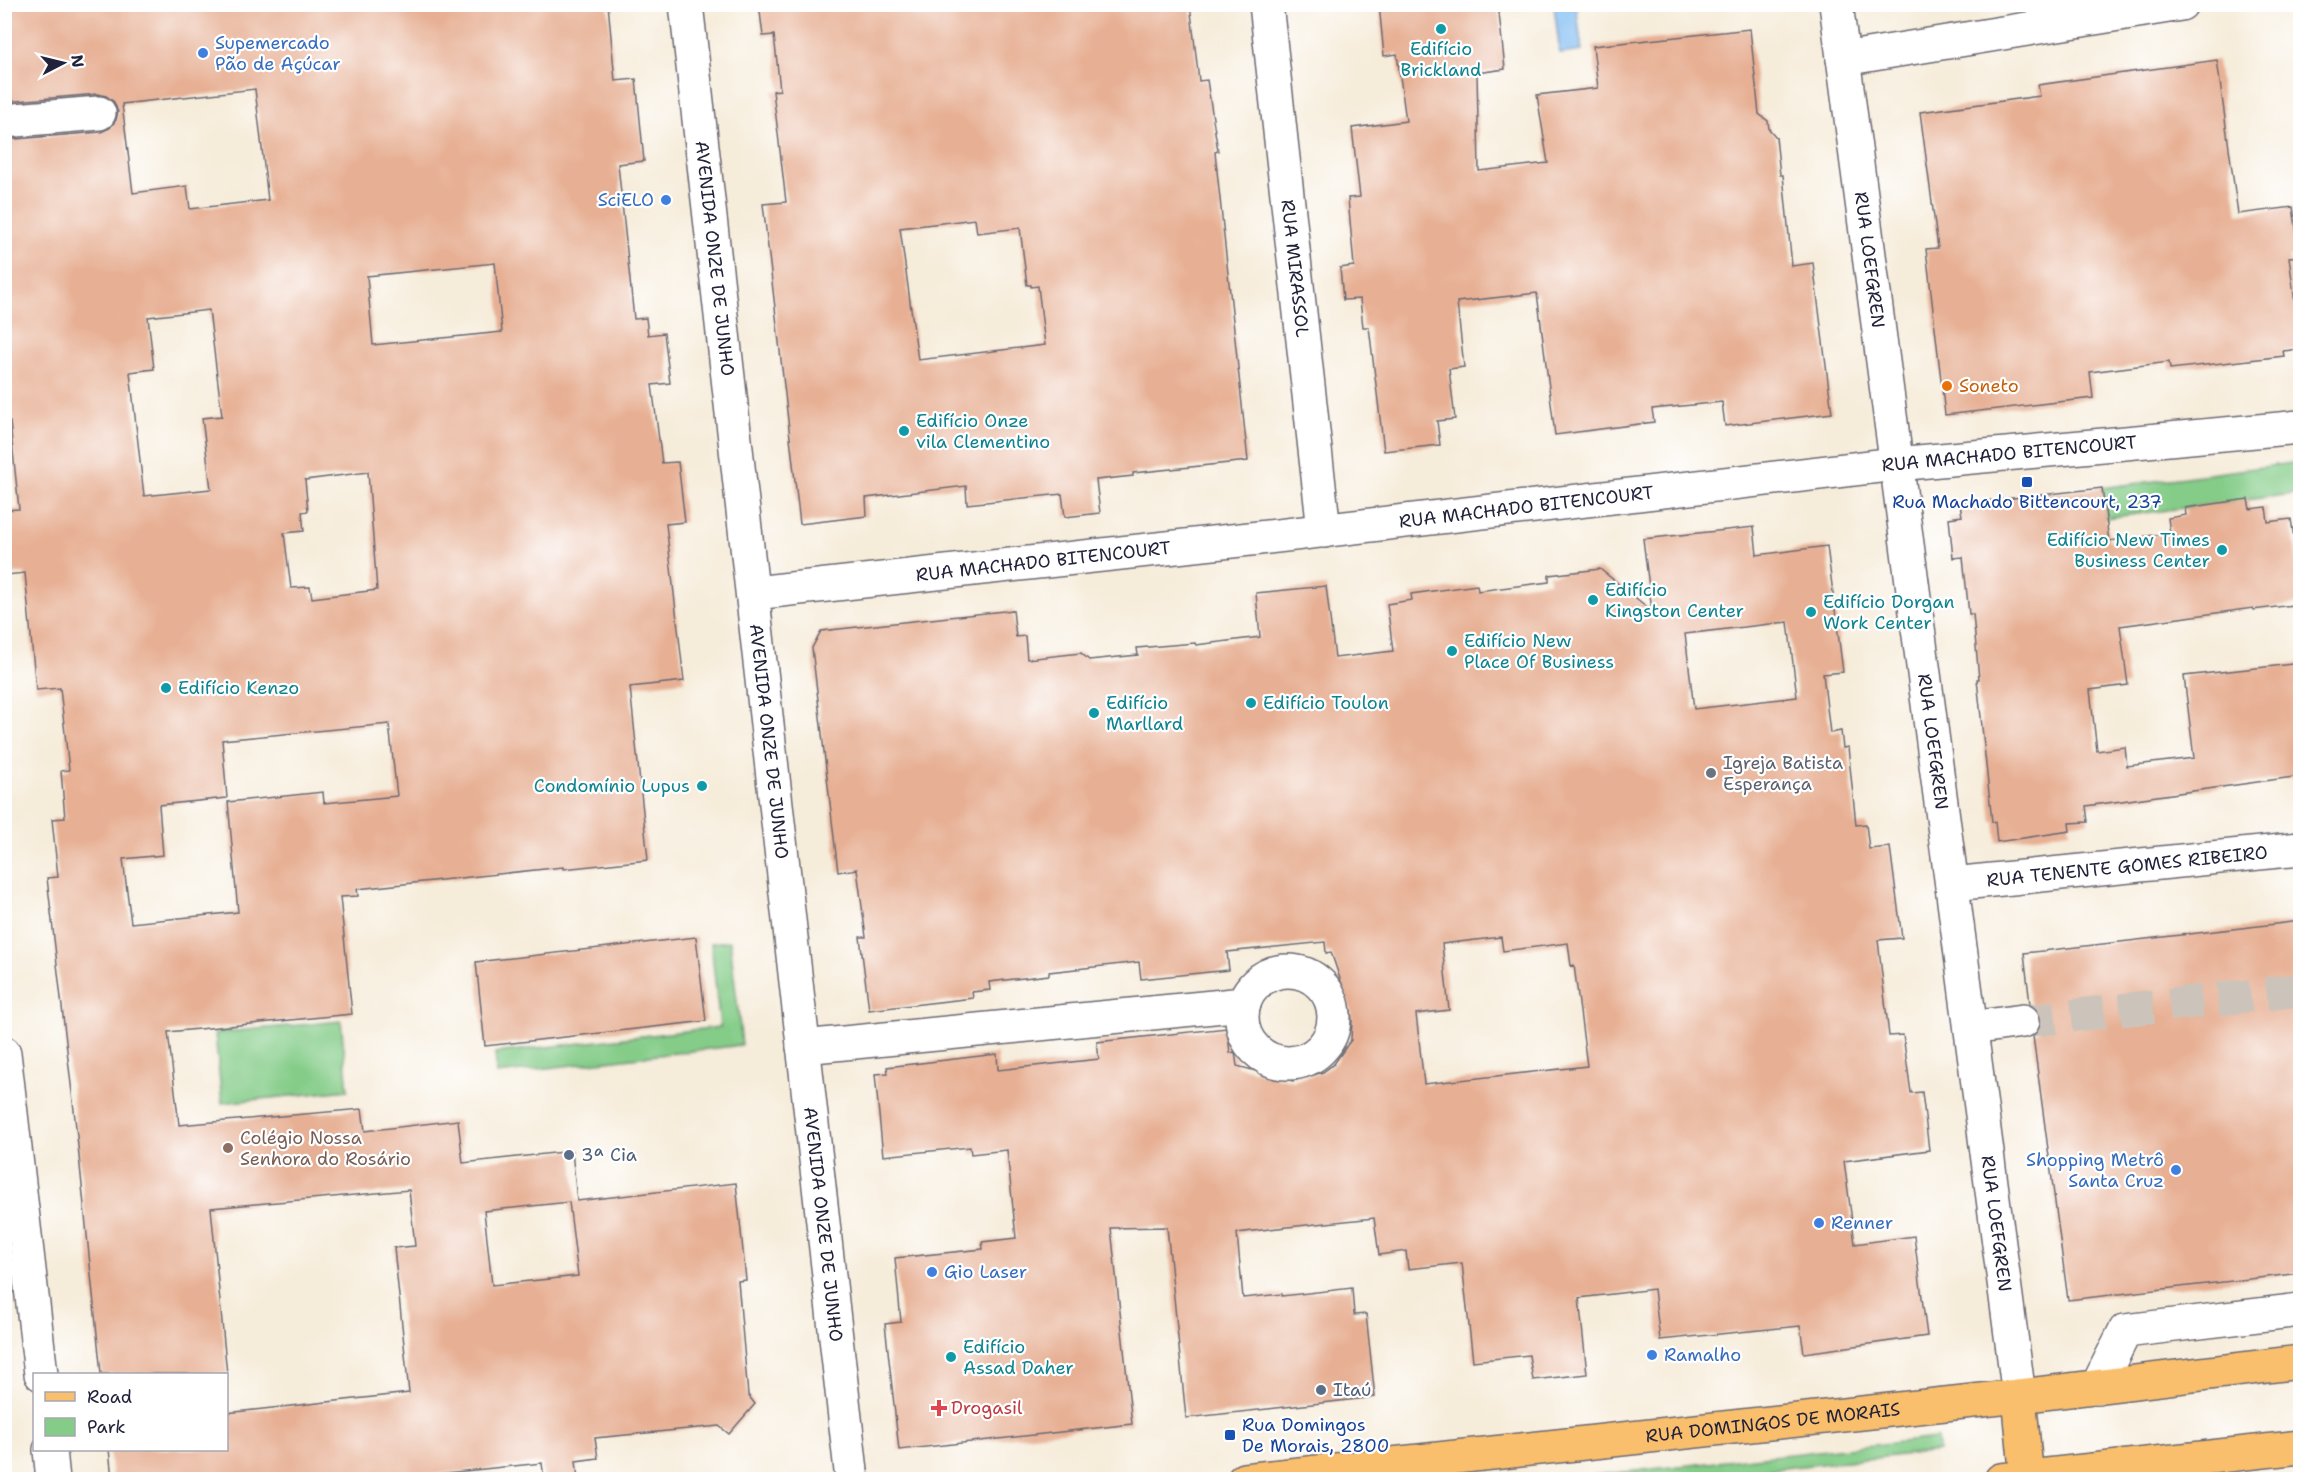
<svg xmlns="http://www.w3.org/2000/svg" width="2305" height="1484" font-family="'Shantell Sans',sans-serif">
<rect width="100%" height="100%" fill="#fff"/>
<filter id="ink" filterUnits="userSpaceOnUse"><feTurbulence type="fractalNoise" baseFrequency=".0167" numOctaves="2"/><feDisplacementMap in="SourceGraphic" scale="12" xChannelSelector="R" yChannelSelector="G"/><feConvolveMatrix kernelMatrix="1 2 1 2 8 2 1 2 1" color-interpolation-filters="sRGB"/></filter>
<filter id="wash" filterUnits="userSpaceOnUse"><feTurbulence type="fractalNoise" baseFrequency=".008" numOctaves="4" result="noise"/><feDisplacementMap in="SourceGraphic" scale="24" xChannelSelector="R" yChannelSelector="G"/><feGaussianBlur stdDeviation="1.35" result="paint"/><feColorMatrix in="noise" values="0 0 0 0 0 0 0 0 0 0 0 0 0 0 0 0 0 1.4 0 .05"/><feComposite in="paint" operator="in"/></filter>
<g filter="url(#wash)">
<rect width="100%" height="100%" fill="#f6ecda"/>
<path fill="#84cc88" stroke="#537762" stroke-width="1.5" d="M2300,462V493L2106,518L2102,488Z
M730,941L742,1045L497,1074L495,1053L720,1027L711,943Z
M341,1021L348,1090L222,1103L215,1033Z
M1937,1438L1938,1451L1683,1479H1561Z"/>
<path fill="#81bdf3" stroke="#527097" stroke-width="1.5" d="M1554,5H1576L1582,51L1560,54Z"/>
<g id="blocks">
<path fill="#e7b094" fill-rule="evenodd" d="M4,4H608L615,81L636,79L644,161L618,164L634,319L646,318L648,335L664,333L670,383L652,385L662,463L678,462L685,522L666,524L684,681L630,687L648,860L563,869V867L357,889L358,896L340,897L352,1014L168,1032L179,1125L362,1109L365,1131L458,1120L463,1163L572,1151L577,1201L736,1183L746,1280L738,1281L748,1395L755,1404L729,1434L719,1426L595,1438L598,1458L576,1461L578,1479H544L542,1463L389,1479H112L109,1449H226V1413L409,1393L394,1248L415,1246L409,1190L211,1208L227,1374H101L77,1136L47,878L58,877L52,819L65,818L61,771L69,770L60,688L36,690L25,573L6,575L4,560V510L19,509L10,422L4,423V140L101,132L110,128L116,120L118,112L114,102L106,96L98,94L4,102ZM255,89L268,200L190,209L187,186L133,193L122,104ZM495,263L502,332L373,345L367,276ZM209,310L222,416L202,418L211,489L144,496L130,372L154,369L148,317ZM368,472L377,590L312,598L310,587L291,588L284,533L304,531L302,512L308,511L305,480ZM389,724L397,796L324,803L323,792L228,802L238,912L131,923L123,859L163,855L159,805L227,798L222,740ZM569,1202L578,1276L492,1285L484,1211Z
M759,4H995L996,9L1036,4H1190L1199,81L1207,80L1218,151L1215,152L1248,461L1133,473V476L1096,480L1100,513L1065,517L1062,494L967,504L966,486L866,498L867,516L800,524L763,204L786,202L773,91L780,90L774,35L763,36ZM975,219L977,233L1020,228L1027,285H1031V287L1038,286L1045,345L918,360L900,228Z
M1379,4H1498L1505,69L1477,73L1479,171L1548,163L1537,95L1598,88L1593,46L1750,29L1759,114L1768,121L1769,129L1776,137L1780,175H1783L1792,266L1813,263L1832,413L1725,426L1722,402L1652,409L1654,422L1555,435L1537,293L1457,302L1464,367L1449,369L1455,419L1437,421L1440,445L1384,451L1369,327H1363L1360,299L1343,300L1340,268L1354,266L1348,198L1360,197L1352,128L1406,121L1397,54L1384,56Z
M2217,60L2238,214L2293,207L2300,256L2289,257L2301,349L2283,351L2284,356L2170,369L2169,362L2090,372L2093,398L1945,415L1926,249L1938,248L1920,112L2040,96L2038,85Z
M2102,488L2109,541L2170,533L2168,518L2186,515L2185,508L2248,499L2250,509L2266,507L2268,522L2291,519L2298,564L2301,563V604L2253,610V608L2120,626L2128,685L2090,690L2097,751L2125,747L2127,766L2194,758L2184,676L2301,663V776L2086,806L2088,822L2069,823L2070,831L1997,842L1995,822H1992L1977,679H1979L1973,614H1969L1963,557L1953,558L1949,518L1962,516L1960,504Z
M1754,527L1757,555L1827,546L1843,672L1823,674L1830,733L1841,731L1843,748L1848,747L1856,825L1866,824L1869,849L1890,847L1902,938L1878,940L1889,1036L1903,1035L1911,1093L1922,1092L1929,1150L1844,1161L1855,1244L1914,1236L1927,1336L1804,1353L1800,1326L1660,1340L1654,1289L1579,1298L1587,1374L1533,1380L1529,1355L1473,1361L1462,1263L1408,1269L1406,1251L1379,1255L1374,1218L1278,1228L1237,1233L1243,1298L1282,1294V1296L1352,1288L1354,1315L1366,1314L1375,1397L1186,1418L1167,1227L1111,1228L1132,1424L899,1450L885,1324L901,1322L895,1258L983,1249L982,1242L1016,1238L1007,1150L971,1154L970,1147L883,1156L875,1074L888,1073L887,1067L997,1054L998,1070L1099,1059L1097,1042L1227,1028L1230,1053L1235,1052L1237,1066L1293,1081L1323,1072L1334,1064L1351,1040L1352,1021L1351,1011L1331,952L1326,953L1325,942L1227,952L1229,970L1141,979L1139,962L1049,972V975L989,982L990,990L972,992L973,998L869,1010L860,937H866L857,869L838,872L812,648L821,631L1013,610L1016,637L1025,636L1027,659L1081,653L1089,660L1138,655L1137,648L1195,643L1196,645L1260,637L1256,593L1326,586L1335,658L1393,651L1387,604L1412,600L1411,594L1477,585L1478,591L1549,582V575L1600,569L1652,611L1643,539ZM1788,622L1797,697L1694,709L1685,634ZM1501,937L1503,951L1568,943L1571,966L1574,965L1587,1066L1424,1084L1416,1014L1449,1010L1442,944Z
M2301,921V1273L2068,1300L2033,1036L2040,1029L2042,1019L2038,1010L2030,1004L2024,953Z
M696,937L706,1021L485,1046L476,962Z"/>
</g>
</g>
<g filter="url(#ink)">
<use href="#blocks" fill-opacity="0" stroke="#6c6973" stroke-width="1.5"/>
<g fill="none" stroke-linecap="round" stroke-linejoin="round">
<path stroke="#ccc4ba" stroke-width="33" stroke-dasharray="33 16" stroke-linecap="butt" d="M2023,1021L2300,990"/>
<defs>
<g id="minor">
<path id="s1" d="M686,4L852,1480"/>
<path id="s2" d="M1266,4L1324,531"/>
<path id="s3" d="M1836,4L2019,1396"/>
<path d="M1843,59L2181,4"/>
<path d="M4,121L99,113"/>
<path id="s4" d="M753,593L1259,538L1896,464L2300,427"/>
<path id="s5" d="M1952,884L2300,849"/>
<circle cx="1288" cy="1017" r="46"/>
<path d="M1971,1028L2023,1021"/>
<path d="M803,1047L1244,1004"/>
<path d="M4,1053L41,1374"/>
<path d="M2097,1387L2125,1331L2300,1310"/>
<path d="M50,1450L53,1480"/>
</g>
<g id="major">
<path d="M2019,1396L2027,1480"/>
<path id="s6" d="M1244,1480L2019,1396L2300,1362"/>
<path d="M2001,1480L2300,1447"/>
</g>
</defs>
<use href="#minor" stroke="#6c6973" stroke-width="36"/>
<use href="#major" stroke="#6c6973" stroke-width="36"/>
<use href="#minor" stroke="#fff" stroke-width="33"/>
<use href="#major" stroke="#f9bf6d" stroke-width="33"/>
</g>
</g>
<g fill="#0f9aa8" stroke="#fff" stroke-width="2">
<circle cx="1441" cy="29" r="6"/>
<circle cx="904" cy="431" r="6"/>
<circle cx="2222" cy="550" r="6"/>
<circle cx="1593" cy="600" r="6"/>
<circle cx="1811" cy="612" r="6"/>
<circle cx="1452" cy="651" r="6"/>
<circle cx="166" cy="688" r="6"/>
<circle cx="1251" cy="703" r="6"/>
<circle cx="1094" cy="713" r="6"/>
<circle cx="702" cy="786" r="6"/>
<circle cx="951" cy="1357" r="6"/>
</g>
<g fill="#3f7fe0" stroke="#fff" stroke-width="2">
<circle cx="203" cy="53" r="6"/>
<circle cx="666" cy="200" r="6"/>
<circle cx="2176" cy="1170" r="6"/>
<circle cx="1819" cy="1223" r="6"/>
<circle cx="932" cy="1272" r="6"/>
<circle cx="1652" cy="1355" r="6"/>
</g>
<circle fill="#e8710a" stroke="#fff" stroke-width="2" cx="1947" cy="386" r="6"/>
<g fill="#1a4fb4" stroke="#fff" stroke-width="2">
<rect x="2021" y="476" width="12" height="12" rx="3"/>
<rect x="1224" y="1429" width="12" height="12" rx="3"/>
</g>
<circle fill="#6b7280" stroke="#fff" stroke-width="2" cx="1711" cy="773" r="6"/>
<circle fill="#8d6e63" stroke="#fff" stroke-width="2" cx="228" cy="1148" r="6"/>
<g fill="#5c6f8a" stroke="#fff" stroke-width="2">
<circle cx="569" cy="1155" r="6"/>
<circle cx="1321" cy="1390" r="6"/>
</g>
<path fill="#e0444e" stroke="#fff" stroke-width="2" d="M936 1399h6v6h6v6h-6v6h-6v-6h-6v-6h6z"/>
<g text-anchor="middle" stroke-width="4.5" stroke-linejoin="round" paint-order="stroke">
<g font-size="18" fill="#366cbe" stroke="#fff" text-anchor="start">
<text x="215" y="49">Supemercado<tspan x="215" dy="21">Pão de Açúcar</tspan></text>
<text x="654" y="206" text-anchor="end">SciELO</text>
<text x="2164" y="1166" text-anchor="end">Shopping Metrô<tspan x="2164" dy="21">Santa Cruz</tspan></text>
<text x="1831" y="1229">Renner</text>
<text x="944" y="1278">Gio Laser</text>
<text x="1664" y="1361">Ramalho</text>
</g>
<g font-size="18" fill="#0d838f" stroke="#fff" text-anchor="start">
<text x="1441" y="55" text-anchor="middle">Edifício<tspan x="1441" dy="21">Brickland</tspan></text>
<text x="916" y="427">Edifício Onze<tspan x="916" dy="21">vila Clementino</tspan></text>
<text x="2210" y="546" text-anchor="end">Edifício New Times<tspan x="2210" dy="21">Business Center</tspan></text>
<text x="1605" y="596">Edifício<tspan x="1605" dy="21">Kingston Center</tspan></text>
<text x="1823" y="608">Edifício Dorgan<tspan x="1823" dy="21">Work Center</tspan></text>
<text x="1464" y="647">Edifício New<tspan x="1464" dy="21">Place Of Business</tspan></text>
<text x="178" y="694">Edifício Kenzo</text>
<text x="1106" y="709">Edifício<tspan x="1106" dy="21">Marllard</tspan></text>
<text x="1263" y="709">Edifício Toulon</text>
<text x="690" y="792" text-anchor="end">Condomínio Lupus</text>
<text x="963" y="1353">Edifício<tspan x="963" dy="21">Assad Daher</tspan></text>
</g>
<g font-size="18" fill="#22223b" stroke="#fff">
<text dy="6" stroke="none"><textPath href="#s1" startOffset="256">AVENIDA ONZE DE JUNHO</textPath></text>
<text dy="6" stroke="none"><textPath href="#s3" startOffset="258">RUA LOEFGREN</textPath></text>
<text dy="6" stroke="none"><textPath href="#s2" startOffset="266">RUA MIRASSOL</textPath></text>
<text dy="6" stroke="none"><textPath href="#s4" startOffset="1264">RUA MACHADO BITENCOURT</textPath></text>
<text dy="6" stroke="none"><textPath href="#s4" startOffset="778">RUA MACHADO BITENCOURT</textPath></text>
<text dy="6" stroke="none"><textPath href="#s4" startOffset="292">RUA MACHADO BITENCOURT</textPath></text>
<text dy="6" stroke="none"><textPath href="#s1" startOffset="742">AVENIDA ONZE DE JUNHO</textPath></text>
<text dy="6" stroke="none"><textPath href="#s3" startOffset="744">RUA LOEFGREN</textPath></text>
<text dy="6" stroke="none"><textPath href="#s5" startOffset="176">RUA TENENTE GOMES RIBEIRO</textPath></text>
<text dy="6" stroke="none"><textPath href="#s3" startOffset="1230">RUA LOEFGREN</textPath></text>
<text dy="6" stroke="none"><textPath href="#s1" startOffset="1228">AVENIDA ONZE DE JUNHO</textPath></text>
<text dy="6" stroke="none"><textPath href="#s6" startOffset="532">RUA DOMINGOS DE MORAIS</textPath></text>
</g>
<g font-size="18" fill="#c56008" stroke="#fff" text-anchor="start">
<text x="1959" y="392">Soneto</text>
</g>
<g font-size="18" fill="#164399" stroke="#fff">
<text x="2027" y="508">Rua Machado Bittencourt, 237</text>
<text x="1242" y="1431" text-anchor="start">Rua Domingos<tspan x="1242" dy="21">De Morais, 2800</tspan></text>
</g>
<g font-size="18" fill="#5b616d" stroke="#fff" text-anchor="start">
<text x="1723" y="769">Igreja Batista<tspan x="1723" dy="21">Esperança</tspan></text>
</g>
<g font-size="18" fill="#785e54" stroke="#fff" text-anchor="start">
<text x="240" y="1144">Colégio Nossa<tspan x="240" dy="21">Senhora do Rosário</tspan></text>
</g>
<g font-size="18" fill="#4e5e75" stroke="#fff" text-anchor="start">
<text x="581" y="1161">3ª Cia</text>
<text x="1333" y="1396">Itaú</text>
</g>
<g font-size="18" fill="#be3a42" stroke="#fff" text-anchor="start">
<text x="951" y="1414">Drogasil</text>
</g>
</g>
<rect width="2305" height="1484" fill="none" stroke="#fff" stroke-width="24"/>
<rect x="33" y="1373" width="195" height="78" fill="#ffffff" stroke="#a7a7b1" stroke-width="1.5"/>
<rect x="45" y="1392" width="30" height="9" fill="#f9bf6d" stroke="#a7a7b1" stroke-width="1.5"/>
<text x="87" y="1403" font-size="18" fill="#22223b">Road</text>
<rect x="45" y="1418" width="30" height="18" fill="#84cc88" stroke="#a7a7b1" stroke-width="1.5"/>
<text x="87" y="1433" font-size="18" fill="#22223b">Park</text>
<g transform="translate(63 63) rotate(83)" stroke="#ffffff" stroke-width="4.5" paint-order="stroke">
<path d="M0-4.5L10 22L0 15L-10 22Z" fill="#22223b"/>
<text y="-9" font-size="16" font-weight="bold" text-anchor="middle" fill="#22223b">N</text>
</g>
</svg>
